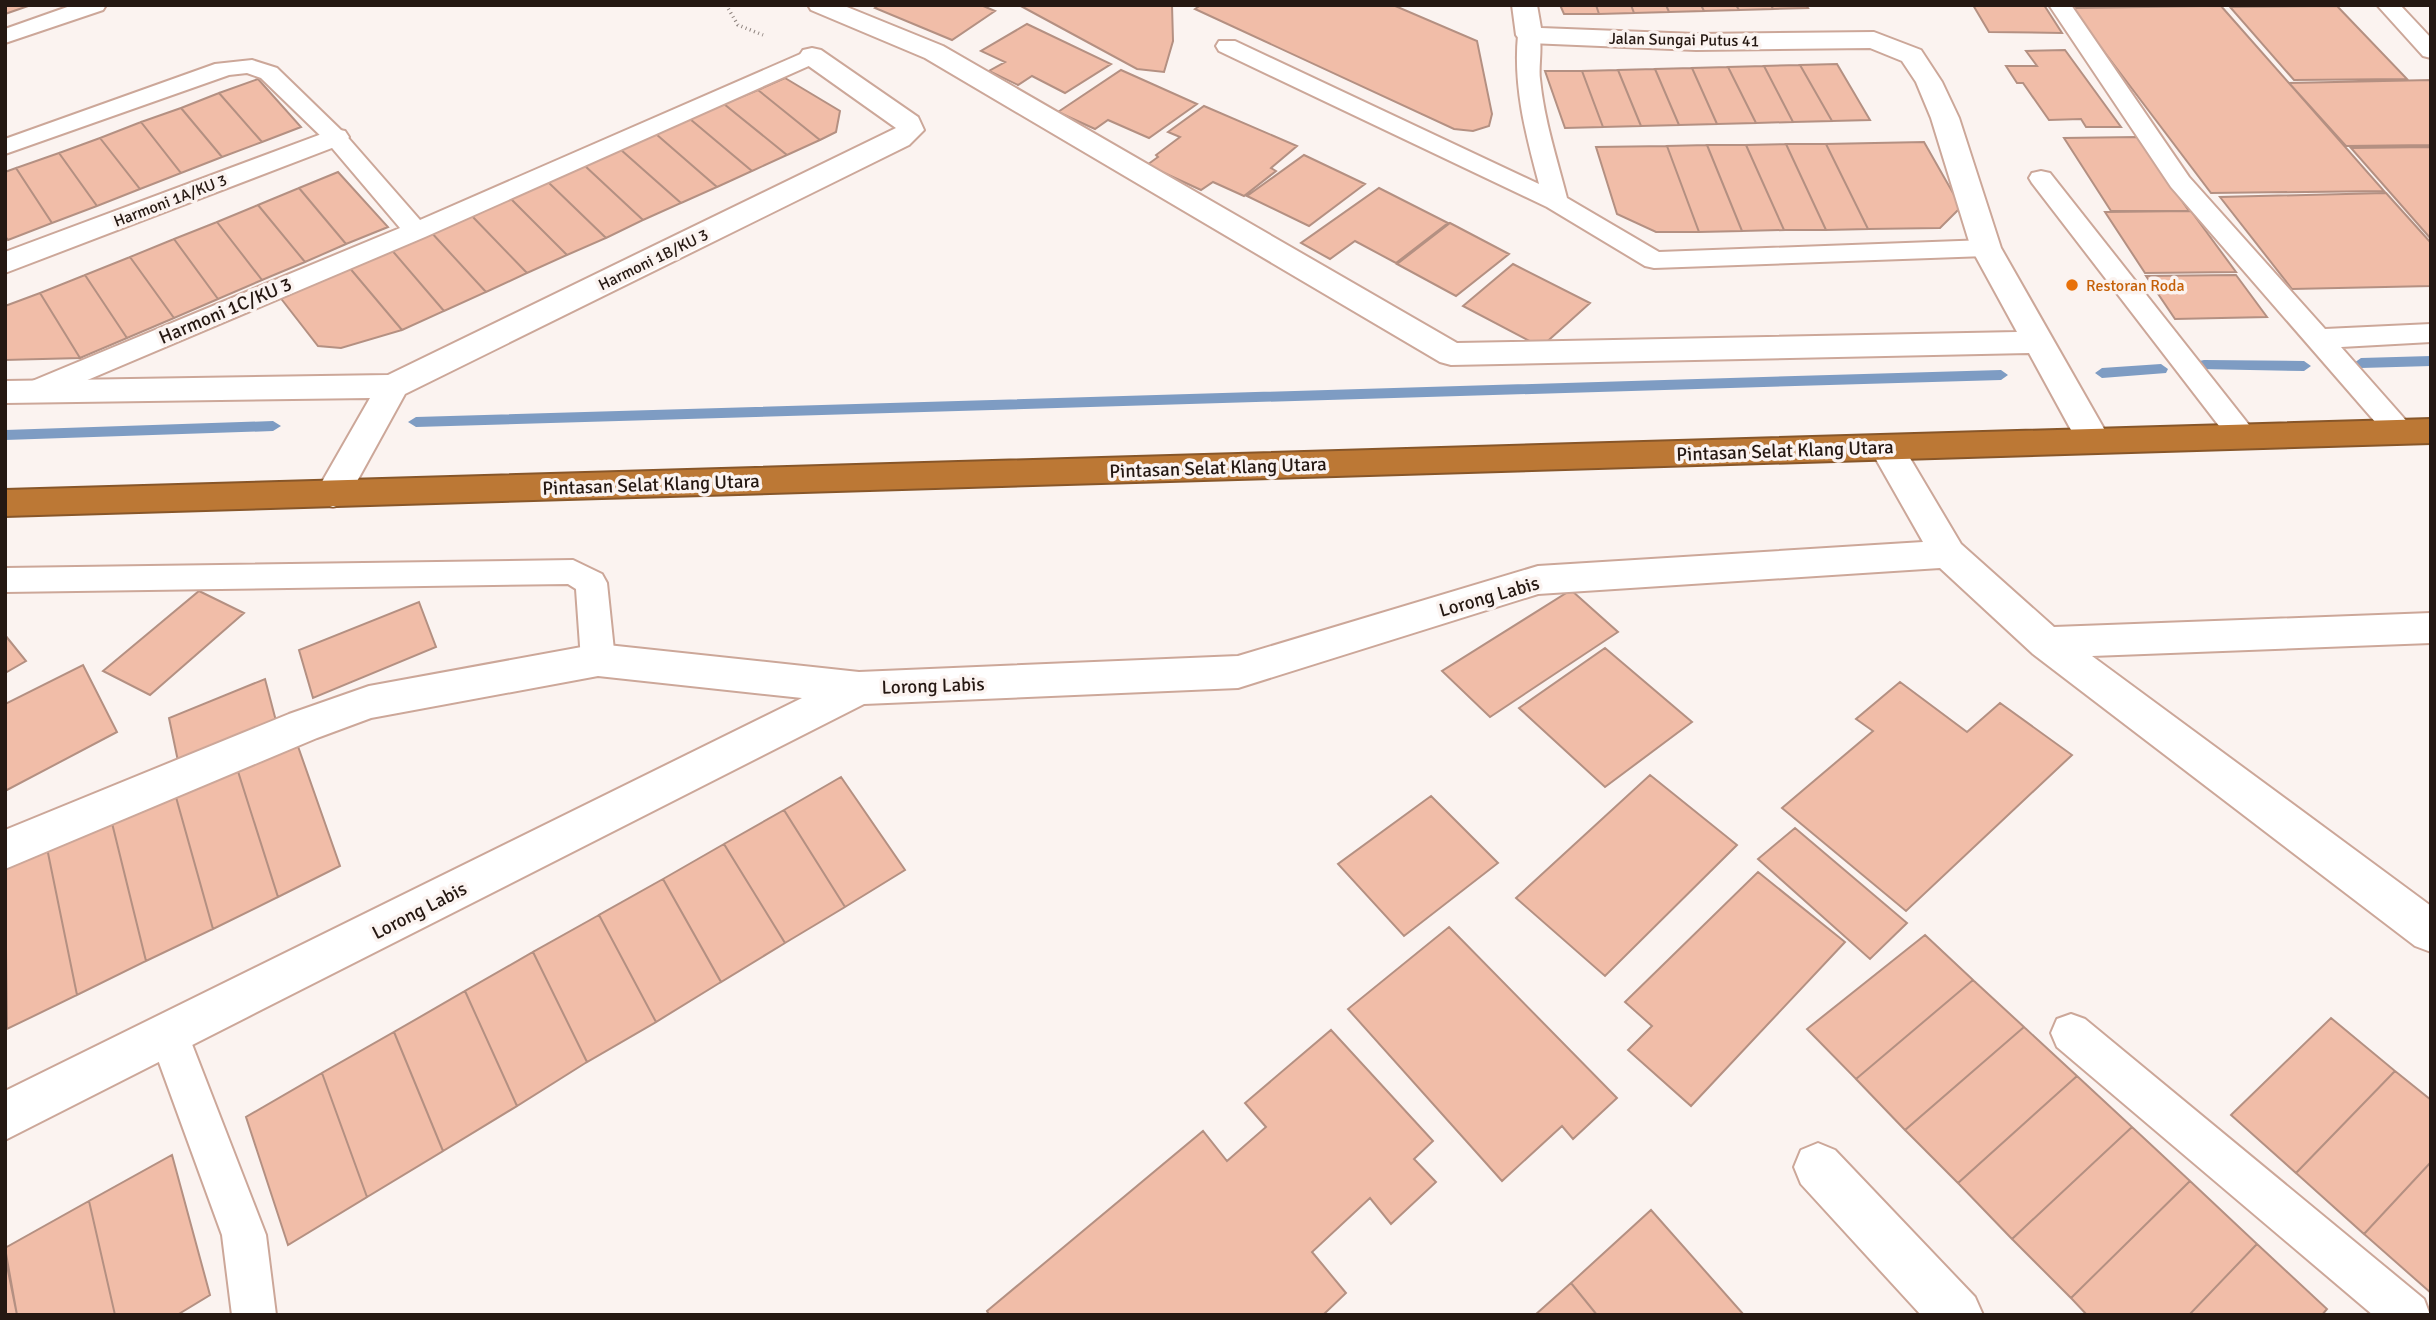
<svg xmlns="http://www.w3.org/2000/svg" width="2436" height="1320" font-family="Signika,sans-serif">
<rect width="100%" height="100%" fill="#fbf3f0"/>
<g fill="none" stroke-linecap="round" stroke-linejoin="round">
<path fill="#7e9cc3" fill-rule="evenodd" d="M2431,356V366L2361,368L2354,363L2361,358Z
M2204,360L2304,361L2311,366L2304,371L2199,369L2197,365L2199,361Z
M2161,364L2168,369L2166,373L2102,378L2095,373L2102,368Z
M2001,370L2008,375L2001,380L416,427L408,422L416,417Z
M273,421L281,426L273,431L5,440V430Z"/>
</g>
<path fill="#f1bda8" stroke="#b49082" stroke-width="2" d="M5,5H31L5,14Z
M879,5H981L995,11L952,40L875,8Z
M1019,5H1172L1173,41L1164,72L1137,69Z
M1201,5H1393L1477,41L1492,114L1489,126L1473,131L1454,129L1195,9Z
M1560,5H1596L1599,14H1564Z
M1596,5H1631L1634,13L1599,14Z
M1631,5H1666L1669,12L1634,13Z
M1666,5H1701L1704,11L1669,12Z
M1701,5H1736L1739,10L1704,11Z
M1736,5H1771L1773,9L1739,10Z
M1771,5H1806L1808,8L1773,9Z
M1973,5H2044L2062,33L1989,32Z
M2221,6L2384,191L2211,193L2071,8Z
M2337,6L2407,79L2294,80L2230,7Z
M1027,24L1111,64L1065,93L1032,76L1018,85L989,71L1005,62L981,51Z
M2065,50L2121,127H2086L2081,119L2049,120L2023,83H2017L2006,66H2037L2026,51Z
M1837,64L1870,120L1832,121L1800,65Z
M1800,65L1832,121L1793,122L1764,66Z
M1764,66L1793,122L1756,123L1728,67Z
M1728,67L1756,123L1717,124L1692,68Z
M1692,68L1717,124L1679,125L1655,69Z
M1655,69L1679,125L1641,126L1618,70Z
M1121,70L1197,104L1149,138L1108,120L1095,129L1058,112Z
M1618,70L1641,126L1603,127L1582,71Z
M1545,71H1582L1603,127L1565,128Z
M785,78L840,111L836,132L820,140L758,90Z
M258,79L301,127L262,142L219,93Z
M2431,80V145L2346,146L2289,83Z
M758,90L820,140L787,155L724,104Z
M219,93L262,142L222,157L181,108Z
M724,104L787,155L752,171L690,119Z
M1204,106L1297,146L1271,168L1276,171L1244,196L1213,182L1201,190L1147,165L1158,157L1156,155L1180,137L1168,132Z
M181,108L222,157L181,173L141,122Z
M690,119L752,171L717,187L656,134Z
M141,122L181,173L140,189L100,138Z
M656,134L717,187L681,203L620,149Z
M2137,137L2189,211H2111L2064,138Z
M100,138L140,189L97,206L59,153Z
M1924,142L1961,207L1940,228L1868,229L1826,144Z
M1786,144H1826L1868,229L1826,230Z
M1786,144L1826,230H1784L1746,145Z
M1707,145H1746L1784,230L1742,231Z
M1707,145L1742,231L1699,232L1667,146Z
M1667,146L1699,232H1656L1617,214L1596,147Z
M2431,147V239L2351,148Z
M620,149L681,203L643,220L584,165Z
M59,153L97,206L52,223L16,168Z
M1304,155L1365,184L1309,226L1247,196Z
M584,165L643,220L606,238L547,181Z
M16,168L52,223L8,240L5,236V172Z
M338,172L388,227L346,244L299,188Z
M547,181L606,238L567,255L509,197Z
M299,188L346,244L305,262L258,205Z
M1379,188L1448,223L1396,263L1355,241L1330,259L1301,243Z
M2386,193L2431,243V286L2292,289L2220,197Z
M509,197L567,255L527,273L470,214Z
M258,205L305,262L262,280L217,222Z
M2191,211L2236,272L2145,273L2105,212Z
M470,214L527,273L486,292L430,231Z
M217,222L262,280L218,299L174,239Z
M1450,223L1509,254L1456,296L1397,264Z
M430,231L486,292L444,311L390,248Z
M174,239L218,299L174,318L130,257Z
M390,248L444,311L402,330L348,266Z
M130,257L174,318L127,338L85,275Z
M1513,264L1590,303L1541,347L1463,306Z
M348,266L402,330L341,348L318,346L279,296Z
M85,275L127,338L80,358L40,293Z
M2236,275L2267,317L2175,319L2146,276Z
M40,293L80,358L5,360V306Z
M1571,590L1618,632L1490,717L1442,671Z
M199,591L244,613L150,695L103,671Z
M419,602L436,647L313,698L299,650Z
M5,635L26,661L5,673Z
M1605,648L1692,722L1605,787L1519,708Z
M83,665L117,732L5,791V704Z
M265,679L276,721L178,761L169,718Z
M1900,682L1967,732L2000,703L2072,755L1906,911L1782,808L1873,731L1856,719Z
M294,735L340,866L278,897L235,762Z
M235,762L278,897L213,929L174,790Z
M1650,775L1737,845L1605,976L1516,898Z
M841,777L905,870L845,907L784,810Z
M174,790L213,929L146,961L111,819Z
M1431,796L1498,863L1404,936L1338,864Z
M784,810L845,907L785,943L724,844Z
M111,819L146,961L77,995L47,848Z
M1795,828L1907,923L1870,959L1758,859Z
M724,844L785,943L721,982L663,879Z
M47,848L77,995L7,1029L5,867Z
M1758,872L1845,942L1691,1106L1628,1050L1652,1026L1625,1002Z
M663,879L721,982L656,1022L599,915Z
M599,915L656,1022L587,1062L533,952Z
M1449,927L1617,1098L1573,1139L1562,1126L1502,1181L1348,1009Z
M1925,935L1973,980L1856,1079L1807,1029Z
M533,952L587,1062L517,1106L465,991Z
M1973,980L2024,1027L1905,1130L1856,1079Z
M465,991L517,1106L443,1151L394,1032Z
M2331,1018L2395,1071L2296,1173L2231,1115Z
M2024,1027L2077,1076L1958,1183L1905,1130Z
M1331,1030L1433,1141L1414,1159L1436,1182L1391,1224L1370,1198L1312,1252L1346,1293L1323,1315H989L987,1311L1203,1131L1227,1161L1266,1127L1245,1103Z
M394,1032L443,1151L367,1197L322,1073Z
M2395,1071L2431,1100V1162L2364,1234L2296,1173Z
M322,1073L367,1197L288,1245L246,1117Z
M2077,1076L2132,1127L2012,1239L1958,1183Z
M2132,1127L2190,1181L2071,1298L2012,1239Z
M172,1155L210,1295L177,1315H115L89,1201Z
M2431,1162V1293L2364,1234Z
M2190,1181L2257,1244L2189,1315H2087L2071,1298Z
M89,1201L115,1315H17L5,1248Z
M1651,1210L1744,1315H1597L1571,1283Z
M2257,1244L2327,1309L2322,1315H2189Z
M5,1256L17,1315H5Z
M1571,1283L1597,1315H1535Z"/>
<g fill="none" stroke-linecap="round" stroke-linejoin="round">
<defs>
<path id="lane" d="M73,5H106L103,10L5,43V29Z
M2049,5H2071L2189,177L2325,329L2431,324V342L2341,347L2410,425L2415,432L2410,439L2400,442L2390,439L2171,187Z
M2377,5H2400L2431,38V58L2423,56Z
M1529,28L1537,30C1544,41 1538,66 1540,79C1544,120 1557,159 1567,198L1659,252L1986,240L1995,242L1999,248L1995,254L1986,256L1654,268L1645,266L1547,207L1219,51L1216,46L1219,41H1235L1539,184C1526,135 1513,87 1518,35L1521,30Z
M812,49L820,51L823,56L820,61L425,237L45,398L35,401L25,398L21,391L25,384L400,228L327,142L261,78L247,73L229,75L5,154V139L215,64L252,60L277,68L343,132L420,220Z
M2041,171L2050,173L2253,430L2258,437L2253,444L2243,447L2233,444L2032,183L2029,178L2032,173Z
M573,560L602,574L607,583L615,660L610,670L598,673L586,670L581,660L576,589L568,584L5,592V568Z
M2071,1014L2085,1019L2424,1299L2430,1315H2373L2057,1047L2051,1033L2057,1019Z
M169,1016L183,1021L266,1235L276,1315H232L222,1235L149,1035L155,1021Z"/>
<path id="street" d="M808,5H842L943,46L1457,343L2017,332L1971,248L1931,118L1916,82L1902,61L1870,48L1696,50L1529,43L1520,40L1516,35L1512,5H1537L1541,28L1696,34L1874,32L1921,50L1942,82L1959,118L2001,248L2111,441L2106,450L2094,453L2082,450L2029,353L1451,365L1440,362L925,58L811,10Z
M812,48L821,50L918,117L924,130L909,145L405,394L345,503L333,507L321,503L315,494L370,398L5,403V381L388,375L896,128L803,62L799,56L803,50Z
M335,129L345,131L349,137L345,143L5,273V252Z
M1886,435L1898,438L1961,544L2054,627L2431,613V643L2092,656L2431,906V952L2415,946L2033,654L1940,568L1538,594L1238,688L864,704L5,1140V1091L802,698L598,676L371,718L317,738L5,869V830L289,714L369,686L598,644L859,672L1238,656L1538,566L1923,542L1869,447L1874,438Z
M1818,1143L1835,1150L1975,1297L1983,1315H1921L1801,1184L1794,1167L1801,1150Z"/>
<path id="highway" d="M2431,419V443L5,516V490Z"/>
</defs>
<use href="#lane" stroke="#cca799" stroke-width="4"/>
<use href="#street" stroke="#cca799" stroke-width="4"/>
<use href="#highway" stroke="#875629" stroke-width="4"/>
<path stroke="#8f847f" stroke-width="3.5" stroke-dasharray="1 3.5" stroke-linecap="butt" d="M726,5L738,25L763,35"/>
<use href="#lane" fill="#fff" fill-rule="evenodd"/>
<use href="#street" fill="#fff" fill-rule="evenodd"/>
<use href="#highway" fill="#bc7835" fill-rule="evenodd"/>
</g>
<circle fill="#e8710a" stroke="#fbf3f0" stroke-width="2.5" cx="2072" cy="285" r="7"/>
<g text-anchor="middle" stroke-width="7" stroke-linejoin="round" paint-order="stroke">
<g font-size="16" fill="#251812" stroke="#fbf3f0">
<text transform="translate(1684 39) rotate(1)" y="6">Jalan Sungai Putus 41</text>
<text transform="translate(170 200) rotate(-21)" y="6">Harmoni 1A/KU 3</text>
<text transform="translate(653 259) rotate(-26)" y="6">Harmoni 1B/KU 3</text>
</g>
<g font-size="16" fill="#c56008" stroke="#fbf3f0" text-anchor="start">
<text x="2086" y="291">Restoran Roda</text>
</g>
<g font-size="19" fill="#251812" stroke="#fbf3f0">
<text transform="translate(225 310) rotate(-23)" y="7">Harmoni 1C/KU 3</text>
<text transform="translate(1785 450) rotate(-2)" y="7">Pintasan Selat Klang Utara</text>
<text transform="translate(1218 467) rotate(-2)" y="7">Pintasan Selat Klang Utara</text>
<text transform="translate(651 484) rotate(-2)" y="7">Pintasan Selat Klang Utara</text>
<text transform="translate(1489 596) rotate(-16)" y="7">Lorong Labis</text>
<text transform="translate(933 685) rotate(-2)" y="7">Lorong Labis</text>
<text transform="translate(419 910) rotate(-27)" y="7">Lorong Labis</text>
</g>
</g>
<rect width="2436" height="1320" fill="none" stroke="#251812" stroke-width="14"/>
</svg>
